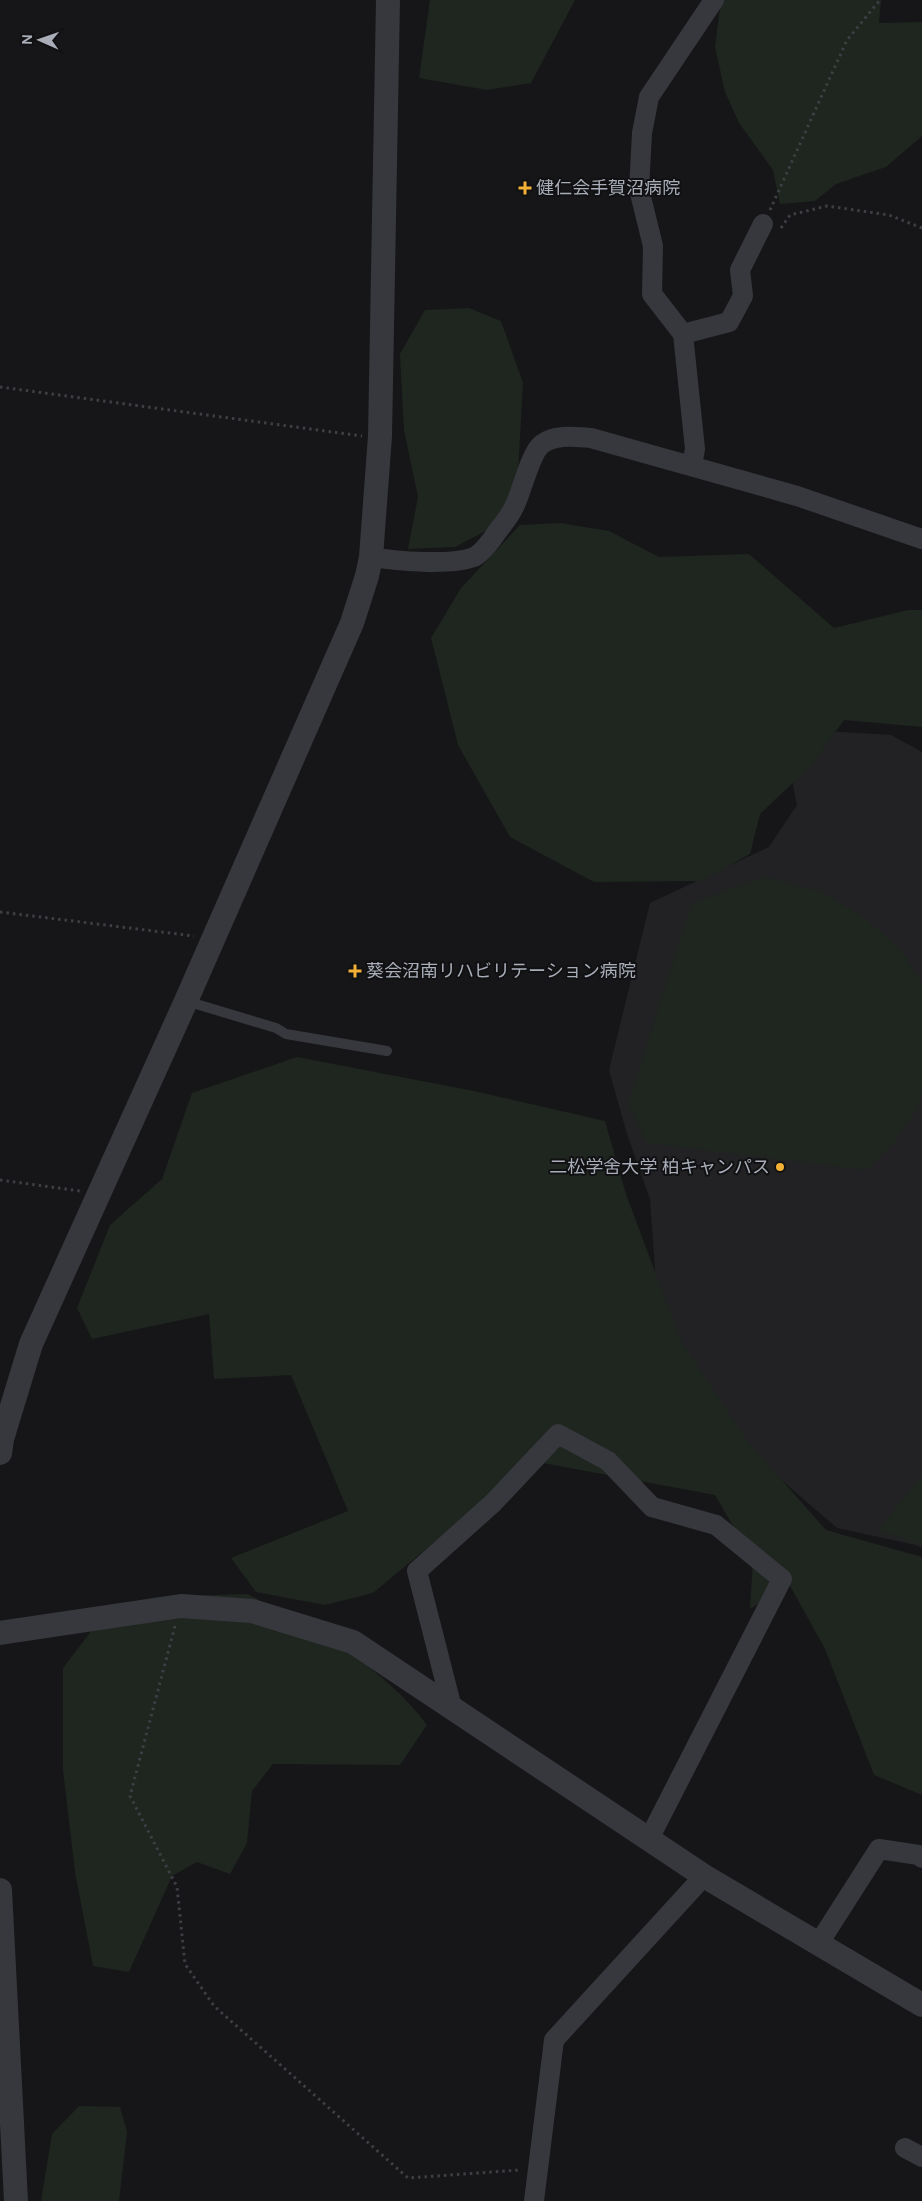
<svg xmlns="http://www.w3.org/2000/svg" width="922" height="2201" font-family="'DM Sans','Noto Sans JP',sans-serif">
<rect width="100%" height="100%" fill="#161618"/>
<path fill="#222225" d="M793,729L891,735L922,752V1548L916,1545L837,1528L727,1433L659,1325L650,1199L627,1134L609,1070L650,903L769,847L797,805L784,741Z"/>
<path fill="#1e261f" d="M430,0H575L531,83L487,90L419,78Z
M721,0H881L879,23L922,22V136L886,167L836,184L815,201L780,204L773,170L739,123L725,92L715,47Z
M469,308L501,321L523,383L518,474L499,524L455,547L408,549L418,497L404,430L400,354L425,310Z
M560,523L609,531L659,557L749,554L834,628L908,610H922V727L844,720L811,766L760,814L750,854L702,881L594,882L510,837L458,745L431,638L461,588L520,525Z
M765,877L822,892L866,919L902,951L922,983V1092L916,1110L896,1140L866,1170L647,1143L628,1104L692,903Z
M297,1057L474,1091L605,1121L626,1194L680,1339L749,1443L826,1530L922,1557V1795L874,1775L825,1649L789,1584L750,1609L753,1560L715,1495L532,1461L373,1593L325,1605L256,1592L231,1558L348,1511L291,1375L214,1379L209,1314L92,1339L77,1308L110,1225L162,1179L192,1093Z
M922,1475V1545L878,1530Z
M248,1594C313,1630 382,1664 427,1725L400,1765L273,1764L252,1791L247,1843L230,1874L197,1862L172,1876L129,1972L93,1966L75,1872L63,1770V1668L95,1626L156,1597Z
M79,2106L120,2107L127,2132L119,2201H41L52,2134Z"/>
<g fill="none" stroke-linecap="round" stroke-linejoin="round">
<path stroke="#3d3f44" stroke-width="3" stroke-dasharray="2.5 4" stroke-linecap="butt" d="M770,210L847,40L880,0
M781,228L790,215L827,206L889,215L922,228
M0,387L362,436
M0,912L194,936
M0,1180L80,1191
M175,1626L130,1796L177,1887L185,1964L214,2006L408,2178L520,2170"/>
<path stroke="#37383d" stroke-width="10" d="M186,1001L276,1028L286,1034L387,1051"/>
<path stroke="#37383d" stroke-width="20" d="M683,334L729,322L743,296L740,270L763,224
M692,465L695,449L683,334L652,294L653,246L639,189L642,133L649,97L714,0
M371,557C396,561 450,566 474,557C482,553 492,540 497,532C503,524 510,516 514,507C522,492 530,453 542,444C556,434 575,437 591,438L797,496L922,539
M452,1708L417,1571L493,1503L558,1434L608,1461L652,1507L716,1525L782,1579L649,1839
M819,1943L879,1849L919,1855L922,1858
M905,2148L922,2157
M534,2201L554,2040L704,1876"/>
<path stroke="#37383d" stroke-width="24" d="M0,1453L2,1439L31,1344L186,1001L352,623L367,576L371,557L380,436L388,0
M0,1633L181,1606L252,1611L353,1642L704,1876L922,2005
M0,1890L16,2201"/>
</g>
<g fill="#f2b134" stroke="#111113" stroke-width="2">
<path d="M522.5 180.5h5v5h5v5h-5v5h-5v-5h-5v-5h5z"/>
<path d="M352.5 963.5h5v5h5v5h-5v5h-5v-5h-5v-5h5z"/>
<circle cx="780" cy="1167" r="5"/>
</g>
<g text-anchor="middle" stroke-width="4" stroke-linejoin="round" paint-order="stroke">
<g font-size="18" fill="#a8adb8" stroke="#111113" text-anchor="start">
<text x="536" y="194">健仁会手賀沼病院</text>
<text x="366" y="977">葵会沼南リハビリテーション病院</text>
<text x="770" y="1173" text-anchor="end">二松学舍大学 柏キャンパス</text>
</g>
</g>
<g transform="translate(40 40) rotate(272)" stroke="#111113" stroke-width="4" paint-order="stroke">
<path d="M0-4L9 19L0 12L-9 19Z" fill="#a8adb8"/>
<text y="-8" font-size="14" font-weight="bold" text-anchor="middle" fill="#a8adb8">N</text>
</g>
</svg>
